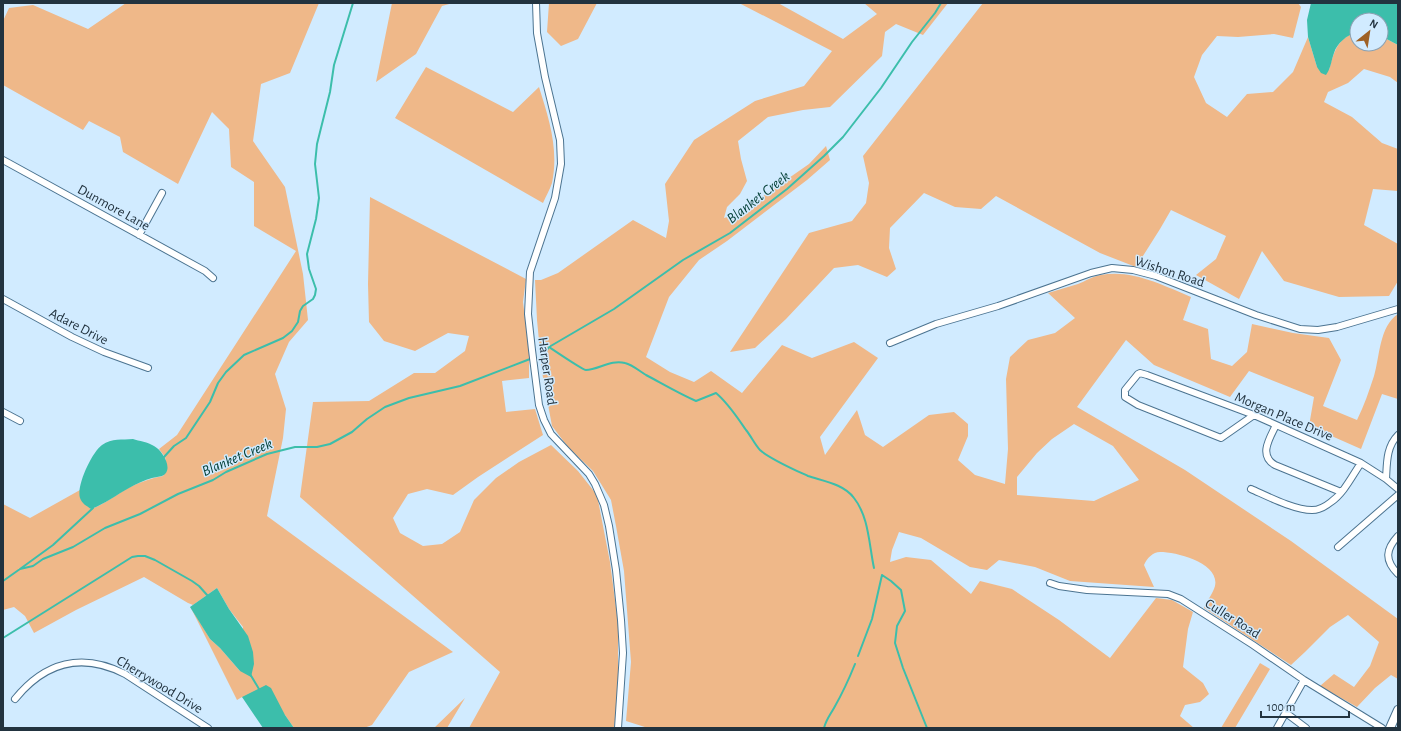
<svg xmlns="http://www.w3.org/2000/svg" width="1401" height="731" font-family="'Alegreya Sans',sans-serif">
<rect width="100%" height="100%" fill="#d1ebff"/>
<path fill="#efb889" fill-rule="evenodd" d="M126,3H319L290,73L261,84L253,141L285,187L303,274L308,320L289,342L275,374L286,409L283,438L267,516L453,652L409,672L372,725L364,728H294L285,715L242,697L237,700L190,606L210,639L220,648L240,671L243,627L229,609L217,588L193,605L188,603L144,577L76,610L34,633L25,616L14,607L3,610V504L30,518L80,490V497L91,509C105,504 117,494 130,487C140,482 152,478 163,476L167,468L165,457L159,449L177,435L296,251L254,226V182L231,167L229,129L212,112L178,184L123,152L120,137L89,121L83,130L3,85V21L9,8L33,5L88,29Z
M392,3H453L442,6L416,54L376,82Z
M549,3H597L578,39L561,46L547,32Z
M739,3H778L843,39L877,14L864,3H948L923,35L896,24L885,32L882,56L830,107L803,110L768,117L738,141L741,159L747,181L740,194L727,207L724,218L737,214L809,164L826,146L830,160L807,180L727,241L699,260L669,297L646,357L670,372L694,382L711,371L742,393L782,345L812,358L854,342L878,358L820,437L825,455L857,410L865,435L883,447L929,415L954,412L968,424V436L958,460L975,475L1005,484L1008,449L1006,379L1010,357L1028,340L1055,333L1075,318L1048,293C1058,290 1068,287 1078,284C1086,281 1093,276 1101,275C1131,269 1163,285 1191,297L1183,320L1208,329L1211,359L1232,366L1247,352L1252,324L1293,333L1329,338L1341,360L1323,406L1357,420C1364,406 1369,391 1374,376C1380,356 1379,327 1398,314V399L1382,394L1361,449L1309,426L1314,397L1249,371L1230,397L1154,365L1126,340L1077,407L1185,470L1291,541L1398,619V679L1391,675L1375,688L1357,707L1320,686L1334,674L1354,687L1370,666L1379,642L1348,615L1330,627L1305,652L1291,665L1204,608C1207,601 1213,593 1215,586C1220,563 1177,552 1160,552C1153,552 1147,558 1144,565L1154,587L1070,581L1035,567L999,560L987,570L970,567L921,538L899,532L892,550L890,562L906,557L931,560L971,594L980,581L1012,589L1059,620L1110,658L1156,598L1172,600L1193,612L1188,629L1183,667L1203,683L1209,694L1200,702L1185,705L1180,716L1194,728H648L626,721L631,662L624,571L616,526L611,500L593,471L568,447L552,426L542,372L537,320L535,280H541L558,273L633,220L666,238L669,221L665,184L694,140L755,101L804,86L832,51ZM1074,424L1113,446L1139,480L1094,501L1017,495V477L1037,453L1052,439Z
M983,3H1298L1301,7L1293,38L1274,34L1238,37L1217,36L1202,55L1194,77L1206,103L1227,117L1247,94L1273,92L1293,72L1308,37L1317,67L1329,70C1334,52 1337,38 1357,32V44H1381V36L1398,45V83L1390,77L1364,69L1348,83L1328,92L1324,102L1352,117L1382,143L1398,149V191L1373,189L1364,225L1398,244V281L1389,296L1339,297L1284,281L1262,251L1239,299L1196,275L1216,259L1226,236L1171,210L1160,229L1136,267L1100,253L996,196L981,209L955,207L924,193L890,228L889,248L896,269L887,277L858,265L834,268L786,319L755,348L730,352L809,233L852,221L866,203L869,183L863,156Z
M426,67L513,112L539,87C549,119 559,149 552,183C550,189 546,196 543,203L395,118Z
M370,197L526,279L523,302L529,351V378L502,381L506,412L535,409L543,435L478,477L453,495L427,489L408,494L393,518L400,533L423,546L442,544L460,532L474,500L496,478L519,462L551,445L578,471L597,495L610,562L618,623V694L614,728H469L500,672L300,497L313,402L369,401L414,373H435L465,351L469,336L448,333L415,351L384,341L369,322L368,284Z
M1260,663L1270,669L1235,728H1221Z
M465,698L447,728H434Z"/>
<path fill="#3cbeab" d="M1311,3H1398V45L1381,36V20H1357V32C1347,35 1337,43 1334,53C1331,61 1331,68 1326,75L1321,73L1317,67L1308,37L1307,20Z
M133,439C139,441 148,442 154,446C162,450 175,470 162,476C159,477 155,477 152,478C145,480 136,484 129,488C116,495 105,504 91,509C87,506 82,504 80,498C76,486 92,452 102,445C112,438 122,440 133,439Z
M217,588L229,609L248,636L253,652L254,664L251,677L240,671L220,648L210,639L190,607Z
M266,685L271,688L285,715L294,728H263L242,697Z"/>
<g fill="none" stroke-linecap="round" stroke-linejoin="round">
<path stroke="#3cbeab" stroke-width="2" d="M1277,3H1284
M549,347C555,351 583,370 586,370C598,370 611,359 625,363C633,365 639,371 646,375C663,384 678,393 696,401L716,393C728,403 737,417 746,430C751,436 755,445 760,450C770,459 795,470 808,476C823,481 844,484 854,498C869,517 869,545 874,568
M542,357L549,347L614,309L683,260L730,233L787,189L824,156L843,137L881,88L912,42L935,13L941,3
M164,457L174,446L186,438L210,402L218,383L226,372L244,355L283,338L292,331L298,322L300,311L303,306L313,299L315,295L316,289L309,269L307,254L316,219L319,198L315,164L317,144L330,92L334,65L353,3
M20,569L53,545L93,508
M882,575L891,581L901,590L905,611L897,626L895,643L903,668L927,728
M3,581L20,569L33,566L43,559L73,547L105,528L140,514L178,494L213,480L226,472L267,454L295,447H317L330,444L352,432L367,419L385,407L409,398L460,386L530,359
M3,638L113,569L132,557L138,556H145L155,560L192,581L199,586L208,596
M858,656L872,619L882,575
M250,674L259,689
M824,728C826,720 830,715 834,708C842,694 849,679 855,664"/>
<defs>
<path id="minor" d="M536,3L537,33L545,77L560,140L561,164L555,198L530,272L528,314L532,350L539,405L544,420L551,434L589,474L595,484L604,505L609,526L616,570L621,620L623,653L618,728
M3,160L205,271L213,278
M139,235L162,193
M3,299L72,337L104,352L148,368
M890,343L936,324L998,306L1091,273L1112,268L1133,270L1156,276L1256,315L1300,329L1318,330L1337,327L1398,309
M3,412L20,421
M1254,415L1221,438L1138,405L1125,397V390L1138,374L1140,373L1147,375L1254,415L1361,463L1386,479
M1276,425C1270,438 1258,455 1275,465L1341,492
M1398,435C1386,447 1387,464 1386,479L1398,489
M1251,489C1267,496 1294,510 1312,510C1318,510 1326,506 1331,502C1344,493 1352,476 1361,463
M1398,536C1386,549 1384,560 1398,574
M1338,547L1398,495
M1050,583L1059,586L1087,590L1168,594L1181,599L1253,645L1304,680L1382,728
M15,699C45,662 82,652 125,674L208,728
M1286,713L1306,728
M1277,728L1304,680"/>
<path id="major" d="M1390,728L1398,710"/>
</defs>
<use href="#minor" stroke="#4c7491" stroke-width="8"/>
<use href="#major" stroke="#4c7491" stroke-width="10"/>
<use href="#minor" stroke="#fff" stroke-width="6"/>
<use href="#major" stroke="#fff" stroke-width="8"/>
</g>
<g text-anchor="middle" stroke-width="3" stroke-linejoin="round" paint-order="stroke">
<g font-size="14" fill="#22333f" stroke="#d1ebff">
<text transform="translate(114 207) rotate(29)" y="5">Dunmore Lane</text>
<text transform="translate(1170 271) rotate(18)" y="5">Wishon Road</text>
<text transform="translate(79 326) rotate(27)" y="5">Adare Drive</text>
<text transform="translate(548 371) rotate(82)" y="5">Harper Road</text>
<text transform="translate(1284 416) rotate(23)" y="5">Morgan Place Drive</text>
<text transform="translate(1233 618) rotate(32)" y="5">Culler Road</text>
<text transform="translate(160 684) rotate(31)" y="5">Cherrywood Drive</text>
</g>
<g font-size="15" font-style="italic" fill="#064139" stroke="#d1ebff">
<text transform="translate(758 197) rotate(-38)" y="5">Blanket Creek</text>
<text transform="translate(237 457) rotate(-23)" y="5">Blanket Creek</text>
</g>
</g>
<rect width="1401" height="731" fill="none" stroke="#22333f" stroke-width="8"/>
<g transform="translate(1369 32) rotate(30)"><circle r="19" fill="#d1ebff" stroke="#8ba1b2"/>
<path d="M0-3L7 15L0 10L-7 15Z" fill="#9e6125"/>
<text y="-6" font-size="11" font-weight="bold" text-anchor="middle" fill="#22333f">N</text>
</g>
<path d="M1261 711v6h88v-6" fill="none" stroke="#22333f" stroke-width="2"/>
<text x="1267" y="711" font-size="12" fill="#22333f" stroke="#d1ebff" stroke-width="3" paint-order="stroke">100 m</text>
</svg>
